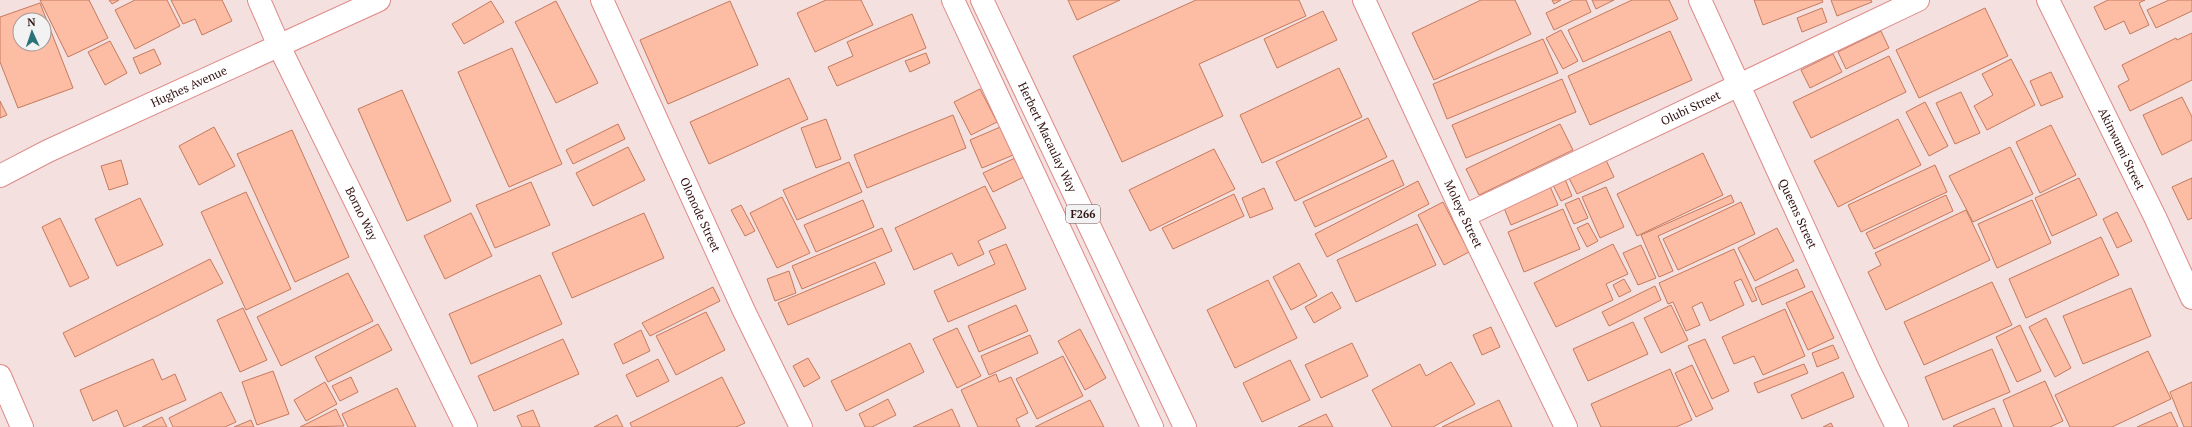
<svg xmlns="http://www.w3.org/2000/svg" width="2192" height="427" font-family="'PT Serif',serif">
<rect width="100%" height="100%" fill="#f3e0df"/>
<path fill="#fdbca4" stroke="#c57a5d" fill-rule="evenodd" d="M40,0H89L108,38L68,57Z
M109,0H119L112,4Z
M135,0H167L180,26L135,49L115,10Z
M171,0H222L232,21L202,35L195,19L183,24Z
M826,0H861L873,25L815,52L797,13Z
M1068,0H1120L1077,20Z
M1196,0H1299L1306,16L1199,64L1223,116L1122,162L1073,56Z
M1481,0H1515L1531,34L1434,80L1412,33Z
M1552,0H1561L1554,4Z
M1573,0H1586L1591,12L1554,30L1546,13Z
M1592,0H1614L1596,9Z
M1632,0H1669L1678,19L1583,62L1568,30Z
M1754,0H1822L1823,2L1763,25Z
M1831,0H1871L1872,2L1837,16Z
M2108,0H2145L2139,3L2149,25L2130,34L2124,21L2105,30L2094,7Z
M2169,0H2192V11L2156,28L2147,10Z
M491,1L504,22L464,44L452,24Z
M556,1L598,83L556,103L515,22Z
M730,1L758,65L668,104L640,40Z
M40,3L73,88L18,108L0,62V17ZM20,20H44V44H20Z
M1822,8L1827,22L1802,32L1797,18Z
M1985,8L2008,56L1919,98L1896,50Z
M1323,11L1337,40L1277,68L1264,39Z
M912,14L926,48L837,86L828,67L853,56L847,42Z
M1561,30L1578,61L1563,69L1546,38Z
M1670,31L1692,80L1590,125L1568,76Z
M1881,31L1889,48L1846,69L1838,52Z
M2192,33V80L2130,111L2118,86L2129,80L2122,65L2176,38L2177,40Z
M1543,39L1558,73L1447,119L1433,84Z
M110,41L127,73L105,85L88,52Z
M512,48L562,164L509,187L458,72Z
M154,49L161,64L140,74L133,58Z
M926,53L930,63L910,72L905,61Z
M1833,54L1842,72L1810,88L1801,70Z
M1889,56L1906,92L1811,138L1793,102Z
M2011,59L2035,105L1987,130L1974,106L1993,95L1982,74Z
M1339,68L1362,117L1262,163L1240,115Z
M2051,72L2063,97L2041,106L2030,81Z
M789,78L808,119L709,164L690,122Z
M1562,79L1576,112L1466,158L1452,125Z
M980,89L997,122L971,135L954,102Z
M402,90L451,201L407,221L358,109Z
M1961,92L1980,133L1955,144L1936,103Z
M2182,97L2192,117V140L2162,155L2143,115Z
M0,101L7,115L0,118Z
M1925,102L1948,146L1929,156L1906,112Z
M953,115L966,148L867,188L854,155Z
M1368,118L1387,157L1295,201L1276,162Z
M826,119L841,159L816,168L801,128Z
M1898,119L1921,165L1838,207L1814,161Z
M618,124L625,139L573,164L566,150Z
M1560,124L1573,150L1479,195L1466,169Z
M1005,125L1018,153L982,168L970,140Z
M2051,125L2076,175L2040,193L2016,142Z
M214,127L235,166L199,185L179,146Z
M292,130L349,257L295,282L237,154Z
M628,147L645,180L593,206L576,173Z
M2010,147L2033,194L1973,222L1949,176Z
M1214,149L1235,189L1150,231L1129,190Z
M1703,153L1723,195L1637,236L1617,194Z
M1015,158L1024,177L993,192L983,173Z
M1605,158L1614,177L1577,194L1568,176Z
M121,160L128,184L109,190L101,166Z
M1393,160L1404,185L1315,227L1303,202Z
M849,162L862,192L797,220L783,190Z
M1935,165L1947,192L1861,232L1848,205Z
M2079,178L2097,215L2052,236L2035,198Z
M2192,178V218L2188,220L2172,187Z
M1565,179L1572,196L1561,201L1553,185Z
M1418,181L1429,204L1327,257L1315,234Z
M531,182L550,225L495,248L476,205Z
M1549,184L1558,205L1511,225L1502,203Z
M985,186L1006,228L978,241L984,254L958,266L952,253L914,270L895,228Z
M1606,187L1624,227L1600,238L1582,197Z
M1264,188L1273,209L1250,218L1242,198Z
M246,192L291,289L246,310L201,212Z
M1234,194L1244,216L1173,249L1162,228Z
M1731,195L1734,202L1658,236L1673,271L1659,277L1641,235Z
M1946,195L1953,211L1874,249L1866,233Z
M782,197L810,253L777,268L750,213Z
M140,198L163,245L117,266L95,219Z
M1579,198L1588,218L1574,224L1565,204Z
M863,200L874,227L816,252L804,225Z
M2032,200L2051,243L1997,268L1978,224Z
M1443,202L1469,252L1444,265L1418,215Z
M1741,202L1755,234L1678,270L1663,239Z
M741,205L755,231L745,236L731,210Z
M1563,209L1580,249L1524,272L1508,232Z
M1966,210L1990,260L1886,310L1868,272L1881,265L1875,253Z
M2117,212L2132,241L2117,248L2103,219Z
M471,213L492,256L445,279L424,236Z
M644,213L664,258L572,298L552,253Z
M60,218L89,278L70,287L42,227Z
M1588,223L1598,241L1587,247L1577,228Z
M1417,224L1436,265L1356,302L1337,260Z
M882,228L892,251L802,289L792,266Z
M1777,228L1794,261L1755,281L1738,248Z
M2101,237L2119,275L2026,318L2009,279Z
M1006,244L1026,289L948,322L934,291L995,264L989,251Z
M1613,244L1628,274L1606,284L1613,300L1556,327L1534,283Z
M1641,245L1656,278L1638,285L1623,253Z
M1734,249L1757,300L1752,302L1741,279L1734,282L1744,305L1710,321L1702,302L1692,307L1700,325L1686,331L1673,302L1668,304L1659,283Z
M210,259L223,283L75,357L63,333Z
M875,262L885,284L788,325L778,303Z
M1299,263L1317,296L1291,310L1273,277Z
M1797,269L1805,287L1762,305L1755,288Z
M789,271L796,293L775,301L767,279Z
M348,273L373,321L281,366L257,317Z
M540,275L562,324L471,364L449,314Z
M1624,279L1631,291L1619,297L1613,285Z
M1268,280L1297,338L1235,368L1207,310Z
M1992,282L2012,325L1924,365L1904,322Z
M1655,286L1661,300L1609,326L1602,312Z
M713,287L720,301L650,336L642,323Z
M2131,288L2151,336L2083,364L2063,316Z
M1812,291L1834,338L1808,350L1786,303Z
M1332,292L1341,308L1314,323L1305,307Z
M1016,305L1028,331L979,352L968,326Z
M1671,305L1688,340L1661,353L1644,318Z
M243,308L267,360L240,372L217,320Z
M1785,309L1805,356L1763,375L1754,356L1734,364L1722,337Z
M706,312L725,350L676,375L656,336Z
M2046,318L2071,368L2055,377L2029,327Z
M1633,322L1648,354L1588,381L1573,349Z
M378,324L392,350L328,382L315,357Z
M2020,325L2041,371L2017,382L1996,337Z
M1491,327L1500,347L1482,355L1473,335Z
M957,328L981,376L957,388L933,339Z
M1080,329L1106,378L1085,390L1058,341Z
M641,330L650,351L623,364L614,344Z
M1030,335L1038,353L989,375L981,356Z
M563,339L579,374L494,411L478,376Z
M1705,339L1729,391L1712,399L1688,346Z
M910,343L924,372L846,411L831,381Z
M1352,343L1368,376L1321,398L1305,365Z
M1833,345L1839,358L1817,367L1812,353Z
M1992,349L2010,392L1943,420L1925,377Z
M2148,351L2171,399L2112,427H2070L2055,395Z
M1063,356L1083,396L1037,419L1016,379Z
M808,358L820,378L804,387L793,366Z
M153,359L162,380L175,374L186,400L124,427L117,410L93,421L80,390Z
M658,359L669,381L637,397L626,375Z
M1290,360L1310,400L1262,422L1243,383Z
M1451,362L1475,404L1433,427H1392L1372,390L1420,364L1426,376Z
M1804,364L1808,373L1758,393L1754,383Z
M1692,365L1713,409L1696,417L1675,373Z
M1670,369L1692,420L1676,427H1601L1591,404Z
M273,371L289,414L257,425L242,382Z
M1843,372L1854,397L1802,419L1791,395Z
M996,374L999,382L1011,377L1028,413L1016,419L1020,427H978L961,390Z
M351,377L358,392L340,401L332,386Z
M722,377L745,423L736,427H632L630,423Z
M2045,381L2063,421L2050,427H2014L2003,400Z
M325,382L337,404L306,421L294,400Z
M2192,382V427H2184L2170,392Z
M397,388L416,427H348L342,414Z
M221,392L236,422L225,427H173L169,418Z
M888,399L896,415L872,427H865L859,414Z
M1090,400L1104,427H1035Z
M1499,400L1512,427H1442Z
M1994,408L2002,427H1954L1953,426Z
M336,409L344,426L300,427Z
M952,409L960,427H913Z
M533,410L540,427H522L517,416Z
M2171,412L2178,427H2137Z
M1326,414L1333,427H1298Z
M617,415L623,427H594Z
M162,417L167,427H142Z
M251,420L254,427H234Z
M1831,423L1833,427H1823Z"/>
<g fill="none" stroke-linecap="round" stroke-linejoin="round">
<defs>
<g id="minor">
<path id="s1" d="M259,0L279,46L466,427"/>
<path id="s2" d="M602,0L744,311L801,427"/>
<path id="s3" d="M1364,0L1464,216L1566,427"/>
<path id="s4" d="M1700,0L1868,368L1897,427"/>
<path id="s5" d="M2048,0L2155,217L2192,298"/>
<path id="s6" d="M0,176L48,151L379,0"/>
<path id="s7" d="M1464,216L1918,0"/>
</g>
<path id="primary" d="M0,376L22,427"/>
<g id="trunk">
<path d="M953,0L1152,427"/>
<path id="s8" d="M982,0L1185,427"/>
</g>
</defs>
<use href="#minor" stroke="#dd8a87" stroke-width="24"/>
<use href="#primary" stroke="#dd8a87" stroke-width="24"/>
<use href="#trunk" stroke="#dd8a87" stroke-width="24"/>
<use href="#minor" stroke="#fff" stroke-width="22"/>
<use href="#primary" stroke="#fff" stroke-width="22"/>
<use href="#trunk" stroke="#fff" stroke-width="22"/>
</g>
<g text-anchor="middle" stroke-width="3" stroke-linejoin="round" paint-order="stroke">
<rect fill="#f2f2f2" stroke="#6b5555" stroke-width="1" x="1066" y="205" width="34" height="18" rx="3"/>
<g font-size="11" font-weight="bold" fill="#311212">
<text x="1083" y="218">F266</text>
</g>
<g font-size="12" fill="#311212" stroke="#f2f2f2">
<text dy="4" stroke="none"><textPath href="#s6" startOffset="209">Hughes Avenue</textPath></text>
<text dy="4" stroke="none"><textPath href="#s7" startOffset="251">Olubi Street</textPath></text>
<text dy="4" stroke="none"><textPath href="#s8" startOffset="152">Herbert Macaulay Way</textPath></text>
<text dy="4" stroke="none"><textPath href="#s5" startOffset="166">Akinwumi Street</textPath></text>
<text dy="4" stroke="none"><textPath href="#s1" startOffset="237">Borno Way</textPath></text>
<text dy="4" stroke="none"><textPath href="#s2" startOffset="236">Olonode Street</textPath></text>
<text dy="4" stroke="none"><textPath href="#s3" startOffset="236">Moleye Street</textPath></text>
<text dy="4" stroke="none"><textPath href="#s4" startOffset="235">Queens Street</textPath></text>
</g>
</g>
<g transform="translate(32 32) rotate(357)"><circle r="19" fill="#f2f2f2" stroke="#a59898"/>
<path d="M0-3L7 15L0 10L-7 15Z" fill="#2a7479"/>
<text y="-6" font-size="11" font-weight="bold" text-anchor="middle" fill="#311212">N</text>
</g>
</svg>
